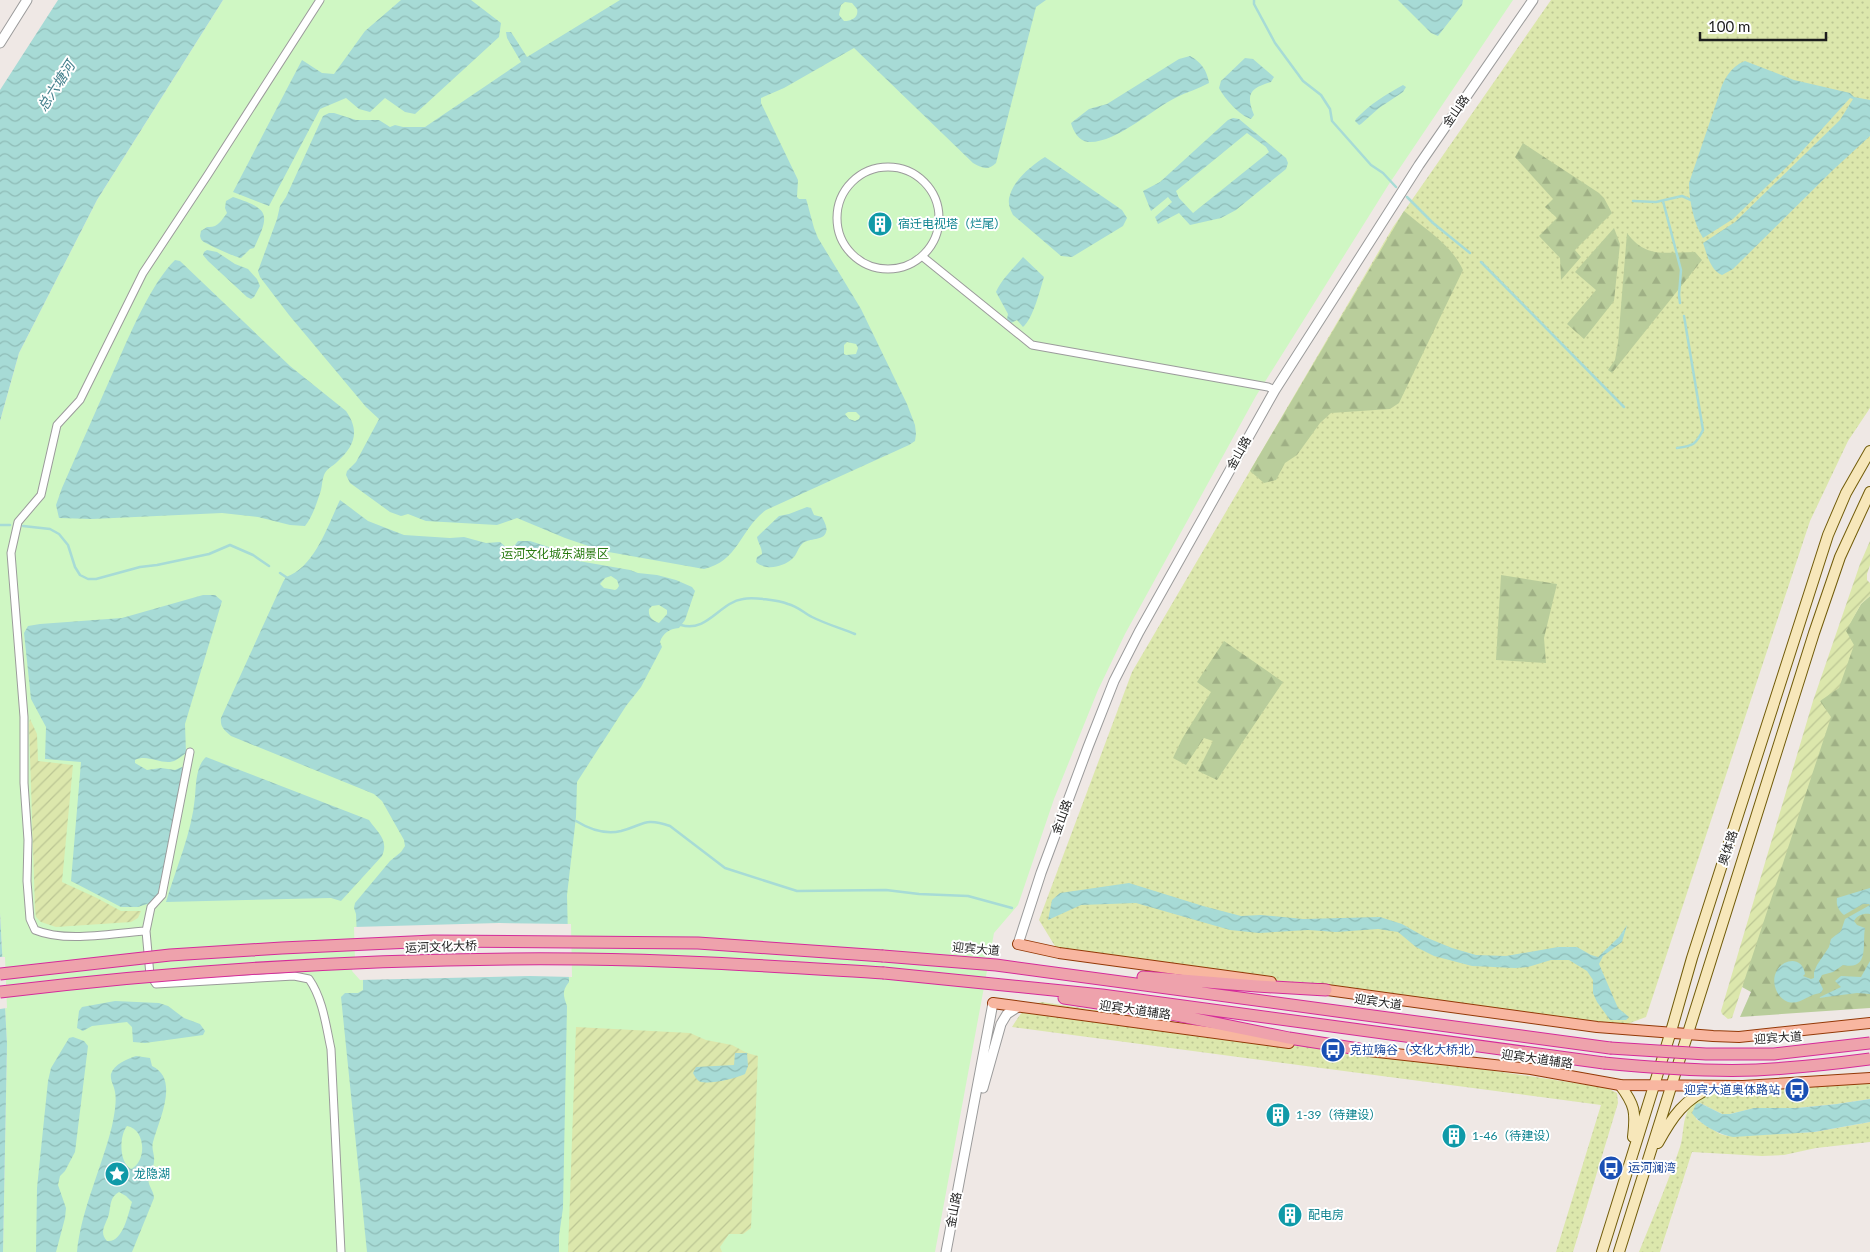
<svg xmlns="http://www.w3.org/2000/svg" width="1870" height="1252" font-family="Lato,'Noto Sans SC',sans-serif">
<defs>
<pattern id="grass-dots" width="8" height="8" patternUnits="userSpaceOnUse" patternTransform="scale(1.25)"><rect width="8" height="8" fill="#dce7ac"/><path d="M2 2h.1M6 6h.1" fill="none" stroke="#bcc694" stroke-width="1.8" stroke-linecap="round"/></pattern>
<pattern id="forest-firs" width="22" height="20" patternUnits="userSpaceOnUse" patternTransform="scale(1.25)"><rect width="22" height="20" fill="#b9cd9b"/><path d="M5 1l3.5 6h-7zM16 11l3.5 6h-7z" fill="#9fb085"/></pattern>
<pattern id="garden-furrows" width="10" height="10" patternUnits="userSpaceOnUse" patternTransform="scale(1.25)"><rect width="10" height="10" fill="#dce7ac"/><path d="M-1 1l2-2M0 10L10 0M9 11l2-2" fill="none" stroke="#bcc694"/></pattern>
<pattern id="water-waves" width="16" height="10" patternUnits="userSpaceOnUse" patternTransform="scale(1.25)"><rect width="16" height="10" fill="#a7dbd6"/><path d="M0 5q4-4 8 0t8 0" fill="none" stroke="#8fbcb7"/></pattern>
</defs>
<rect width="100%" height="100%" fill="#efe8e5"/>
<path fill="url(#grass-dots)" d="M1551,0H1870V408L1848,441L1810,521L1646,1017L1606,1032L1061,956L1039,920L1132,672L1393,227Z
M1042,1002L1607,1088L1617,1093L1618,1103L1573,1252H1556L1601,1105L1012,1027C1021,1013 1025,1005 1042,1002Z
M1870,1075V1099L1837,1104L1797,1108H1755L1730,1114H1722L1700,1103L1696,1119L1720,1134L1728,1136L1814,1132L1870,1122V1142L1816,1148L1784,1155L1762,1156L1692,1152L1660,1252H1639C1653,1217 1668,1183 1680,1147C1684,1135 1682,1118 1690,1107C1698,1097 1709,1093 1719,1088Z"/>
<path fill="url(#forest-firs)" d="M1523,143L1599,193L1604,198L1612,213L1575,250L1581,257L1561,280L1560,258L1539,236L1557,218L1545,207L1553,199L1515,157Z
M1404,211C1425,229 1451,244 1463,270L1399,403L1390,409L1331,413L1320,423L1297,455L1285,463L1276,480L1264,483L1250,471Z
M1614,228L1620,244L1614,301L1584,339L1567,324L1596,290L1575,272Z
M1627,233C1646,259 1666,252 1695,252L1702,260L1612,373L1608,370L1615,360L1618,343Z
M1501,575L1557,584L1544,638L1546,663L1496,660Z
M1870,596V1008L1740,1017L1751,992L1742,987L1820,701L1845,631L1861,604Z
M1224,641L1283,682L1217,780L1198,771L1213,741L1204,738L1186,765L1173,758L1182,739L1211,692L1197,682Z"/>
<path fill="#cff7c3" d="M223,0H1513L1389,184L1256,396L1125,634L1098,690L1054,799L1018,905L994,933L935,1252H3L7,1044L0,913V421L19,353L97,200Z"/>
<path fill="url(#garden-furrows)" d="M1870,541V565L1867,574V580L1870,583V596L1861,604L1846,631L1854,645L1839,688L1820,701L1831,717L1732,1018L1728,1019L1722,1014L1721,1011L1813,701L1860,564Z
M30,719L37,734L38,761L73,765L62,882L97,898L121,911H141L138,918L131,922L56,927L41,922L36,917L35,909L29,725Z
M576,1027L690,1033L706,1040L732,1045L747,1053L758,1056L751,1228L743,1234H729L720,1247L722,1252H568Z"/>
<path fill="url(#water-waves)" fill-rule="evenodd" d="M58,0H223L97,200L19,353L0,421V90Z
M401,0H471L501,23L499,37L415,114L405,112L385,98L370,112L359,109L346,98L320,109L269,206L233,192L302,60L322,73L334,74L365,31Z
M620,0H1046L1036,7L996,163C988,171 982,168 973,163L854,48L784,88L761,98V103L798,180L797,197L799,199H806L807,202L814,228L818,238L861,309L907,404L915,425L916,434L915,441L909,445L766,510C740,529 739,561 704,569L603,551L565,538L517,518L497,525L426,521L408,514L401,516L390,512L350,483L346,475L347,471L356,462L379,419L366,407L289,315L260,277L258,271L277,219L280,206L286,197L323,116L329,113H334L356,120H379L390,127L395,125L403,127H425L521,62L507,38L506,32H511L527,57ZM845,2L852,3L857,9C859,17 852,21 844,21L839,15L841,5ZM847,342L856,344L858,348L856,354L846,355L844,354V345ZM848,412H856L860,416L859,419L855,421L849,419L845,414Z
M1398,0H1463L1462,5L1438,36L1431,33Z
M1190,56C1201,62 1207,70 1209,83C1198,89 1187,92 1177,97C1152,109 1115,144 1088,142C1079,141 1073,131 1071,123L1089,109L1107,104L1179,59Z
M1245,58L1253,59L1274,77L1271,82C1251,88 1245,93 1254,115L1251,119C1240,116 1224,98 1219,88L1221,81Z
M1745,61L1794,80L1850,93L1854,97L1870,100V136L1833,170L1733,269L1722,275C1710,270 1707,254 1703,243L1735,222L1840,120L1853,99L1850,98L1794,160L1733,219L1703,238C1694,224 1689,200 1689,183L1719,95C1722,81 1731,66 1745,61Z
M1403,85L1406,87L1403,92L1379,108L1361,124L1359,125L1355,121L1356,119C1370,104 1385,95 1403,85Z
M1233,118L1239,119L1286,158L1288,163L1286,169L1236,210L1221,218L1190,225L1179,213L1158,224L1155,217L1172,202L1168,197L1151,211L1143,191L1160,182L1228,120ZM1247,133L1266,147L1269,152L1193,213L1179,198L1176,191Z
M1045,157L1122,210L1127,218L1123,226L1072,257L1061,256L1013,215C1010,209 1007,202 1010,195C1014,180 1032,165 1045,157Z
M233,197C270,209 270,214 254,248L250,249L241,258C237,258 209,245 204,242C201,240 201,239 200,236L201,231L207,227C218,228 221,221 227,213L225,208L226,201Z
M207,250L217,252L235,264L248,269L257,279L260,286L254,297L251,299L247,297L208,261L203,255L204,252Z
M1023,257L1044,277C1040,290 1033,319 1023,327L1017,320L1011,323L1007,319L1008,314L996,292C1001,280 1014,268 1023,257Z
M175,260L180,261L290,366L346,411C360,431 355,446 337,462C333,466 326,469 324,475C322,480 322,486 321,490C317,502 313,516 305,526L290,525L258,517L222,513L92,519L59,518L56,505L62,488C82,442 102,397 122,352C135,323 153,282 175,260Z
M340,500L368,521L404,535L450,538L464,537L486,543L500,542L507,548L515,545L518,541H530L555,549L573,560L630,570L638,573L657,575L676,580L692,587L695,591L685,620L679,628C669,629 663,633 660,642L662,647L641,687L626,706L577,782L576,817L567,895L569,982C562,991 563,995 567,1006L563,1208L559,1236V1252H367L341,997L345,993H358L363,990V979L358,962L356,914L354,908L355,903L390,861L401,852L405,846L404,840L382,801L374,794L231,736C224,730 220,727 221,718L283,582L286,577C315,567 328,525 340,500ZM611,576L617,580L619,586L617,589L615,590L604,588L600,584L605,578ZM659,605L667,610V614L659,623C652,620 648,617 649,609L652,606Z
M807,507L811,508L814,515L822,517C824,521 828,528 826,532C824,541 809,538 803,543C798,547 797,555 792,559C783,567 766,571 756,562L757,557L762,554C762,547 758,543 757,537L779,516L789,514Z
M203,595H215L222,601L185,724L186,753C183,755 180,758 176,760C164,767 148,753 135,760V763L147,770L161,768L175,770L182,767L187,771L156,901L138,907H121L71,881L81,762L45,759L46,727L31,699L24,633L28,626L40,624L122,618Z
M206,757L369,820C378,833 389,840 382,856L341,901L331,898L166,902C176,868 192,832 195,797C196,784 196,766 206,757Z
M1129,883L1203,906L1241,916L1261,915L1303,919L1380,917L1402,924L1425,937L1452,948L1476,955L1506,956L1558,947H1577L1591,955L1598,957L1619,937L1627,925L1622,942L1603,956L1599,964L1618,1008L1629,1017L1626,1020H1610L1597,1002L1593,993V980L1587,971L1569,960H1551L1528,967L1515,968L1472,966L1434,956L1416,947L1398,932L1378,929L1336,932L1308,930L1259,933L1230,930L1136,903L1081,905L1048,920L1052,900L1060,893Z
M1870,888V914C1864,913 1857,915 1854,921L1857,925L1865,928C1862,944 1870,971 1843,965L1833,972L1822,975L1819,981L1823,989L1821,993C1808,994 1801,1005 1788,1002C1783,1000 1779,996 1777,992C1764,965 1801,948 1805,974L1803,976L1811,979L1814,978V972L1817,965L1829,947L1831,939L1841,931L1845,919L1870,905L1869,904H1863L1844,915C1838,910 1836,905 1837,898Z
M0,913L7,1044L3,1252H0Z
M1870,961V994L1857,993L1818,998L1841,987L1835,981L1841,976L1861,977Z
M115,1001L159,1003L168,1006L184,1018L200,1024L205,1031L203,1035L196,1036L145,1043L133,1042L132,1027L127,1022L92,1026L83,1031L77,1028L79,1011L82,1007Z
M73,1037L84,1041L88,1046L75,1152L65,1171L60,1176L58,1185L66,1208L65,1218L56,1252H36L37,1188L48,1081L51,1068L69,1038Z
M735,1053H747L748,1066L745,1074C735,1079 711,1084 701,1082C696,1080 695,1076 693,1073L696,1067L734,1065Z
M136,1056L150,1058L152,1066C180,1079 159,1120 153,1142C151,1149 155,1155 154,1161C154,1167 150,1171 149,1176C146,1184 154,1190 154,1198L132,1252H77C81,1210 102,1167 112,1126C114,1117 117,1101 115,1092C114,1085 110,1081 111,1074C114,1064 127,1059 136,1056ZM127,1126C146,1129 147,1162 131,1169C119,1163 119,1136 127,1126ZM119,1192L126,1196L132,1202C128,1214 123,1243 107,1241C98,1232 107,1223 109,1214C111,1204 110,1197 119,1192Z
M1870,1099V1122L1814,1132L1733,1137C1720,1135 1699,1124 1692,1113L1696,1104L1700,1103L1722,1114H1730L1754,1108H1797L1837,1104Z"/>
<path fill="#efe8e5" d="M499,923L571,924L572,977L530,976L360,980L352,971L355,961L354,927Z
M0,957H5L7,1008L0,1009Z"/>
<g fill="none" stroke-linecap="round" stroke-linejoin="round">
<path stroke="#a7dbd6" stroke-width="2.5" d="M1254,0V4L1275,43L1303,81L1321,95L1330,109L1332,121L1371,165L1383,173L1396,187
M1407,197L1433,223L1470,253
M1633,201L1656,202L1682,196L1691,200
M1663,201L1681,270L1679,295L1680,303
M1481,262L1624,407
M1677,448C1694,446 1696,444 1703,430L1684,316
M0,525H10
M23,526L50,529L59,534L68,545L75,567L80,575L88,579H96L140,567L157,565L209,554L230,545L253,555L269,566
M280,573L286,577
M681,625C707,633 720,602 743,599C753,597 778,600 788,604C797,606 804,613 812,617C826,624 840,628 855,634
M576,821C589,829 604,835 621,831C644,825 644,817 670,826L725,868L797,891L886,890L919,894L968,896L1012,908"/>
<defs>
<path id="minor" d="M837 218a51 51 0 1 1 102 0a51 51 0 1 1-102 0Z
M923,257L1032,345L1268,387L1275,390
M190,752L162,895L151,907L146,931C113,933 66,943 35,930L30,919L27,881L28,840L24,783V717L11,553L18,522L41,495L57,425L80,400L143,273L207,176L320,0
M146,931L150,975L156,984L294,976L309,979C323,999 326,1026 331,1049L341,1252"/>
<path id="tertiary" d="M0,43L27,0
M1018,944L1041,873L1088,747L1114,681L1139,632L1275,390L1419,165L1533,0
M983,1088L1001,1024L1007,1014L1018,1007
M946,1252L993,1003"/>
<path id="secondary" d="M1620,1085C1635,1105 1636,1112 1633,1137
M1658,1143C1672,1117 1685,1098 1713,1087
M1602,1252L1672,1028L1692,958L1828,535L1846,493L1870,451
M1619,1252L1814,633L1840,557L1870,492"/>
<path id="primary" d="M1018,944L1059,953L1271,982
M1320,989L1597,1027L1713,1036L1739,1037L1870,1023
M993,1003L1289,1043
M1351,1049L1531,1069L1620,1085L1743,1086L1870,1078"/>
<path id="trunk" d="M883,956L996,965L1610,1048
M884,973L1102,995L1604,1063
M1143,977L1257,986L1326,990
M1064,998L1171,1014L1289,1038L1359,1049"/>
</defs>
<use href="#minor" stroke="#9b9b9b" stroke-width="9"/>
<use href="#tertiary" stroke="#9b9b9b" stroke-width="11"/>
<use href="#secondary" stroke="#715c09" stroke-width="12"/>
<use href="#primary" stroke="#933806" stroke-width="12"/>
<use href="#trunk" stroke="#d42b9a" stroke-width="13"/>
<use href="#minor" stroke="#fff" stroke-width="7"/>
<use href="#tertiary" stroke="#fff" stroke-width="9"/>
<use href="#secondary" stroke="#f7e7ba" stroke-width="10"/>
<use href="#primary" stroke="#f8b6a0" stroke-width="10"/>
<use href="#trunk" stroke="#eea2ac" stroke-width="11"/>
<defs>
<path id="trunk-bridge" d="M0,974L170,955L282,948L433,941L698,943L883,956
M0,992C193,969 387,957 582,959C683,960 783,967 884,973
M1610,1048L1706,1054H1774L1870,1043
M1604,1063C1655,1068 1705,1072 1756,1070C1794,1068 1832,1064 1870,1059"/>
</defs>
<use href="#trunk-bridge" stroke="#d42b9a" stroke-width="13" stroke-linecap="butt"/>
<use href="#trunk-bridge" stroke="#eea2ac" stroke-width="11"/>
</g>
<defs>
<symbol id="building-disc" viewBox="-11 -11 22 22"><circle r="9.5" fill="#0f9aa8" stroke="#fff"/><path d="M-4-6H4V6H1V3H-1V6H-4ZM-2.5-4.3h1.7v1.8h-1.7ZM.8-4.3h1.7v1.8H.8ZM-2.5-1h1.7V.8h-1.7ZM.8-1h1.7V.8H.8Z" fill="#fff"/></symbol>
<symbol id="bus-disc" viewBox="-11 -11 22 22"><circle r="9.5" fill="#1a4fb4" stroke="#fff"/><path d="M-5-6H5V4H4V6H2V4H-2V6H-4V4H-5ZM-3.5-4V0h7V-4ZM-3.5 1.2v1.5H-2V1.2ZM2 1.2v1.5H3.5V1.2Z" fill="#fff"/></symbol>
<symbol id="sight-disc" viewBox="-11 -11 22 22"><circle r="9.5" fill="#0f9aa8" stroke="#fff"/><path d="M0-6L1.8-2.2L6-1.7L2.9 1.2L3.7 5.4L0 3.3L-3.7 5.4L-2.9 1.2L-6-1.7L-1.8-2.2Z" fill="#fff"/></symbol>
</defs>
<g fill-rule="evenodd">
<use href="#building-disc" x="866" y="210" width="28" height="28"/>
<use href="#bus-disc" x="1319" y="1036" width="28" height="28"/>
<use href="#bus-disc" x="1783" y="1076" width="28" height="28"/>
<use href="#building-disc" x="1264" y="1101" width="28" height="28"/>
<use href="#building-disc" x="1440" y="1122" width="28" height="28"/>
<use href="#bus-disc" x="1597" y="1154" width="28" height="28"/>
<use href="#sight-disc" x="103" y="1160" width="28" height="28"/>
<use href="#building-disc" x="1276" y="1201" width="28" height="28"/>
</g>
<g text-anchor="middle" stroke-width="4" stroke-linejoin="round" paint-order="stroke">
<g font-size="12" fill="#1e1e1e" stroke="#fff">
<text transform="translate(1456 111) rotate(-55)" y="4">金山路</text>
<text transform="translate(1239 453) rotate(-61)" y="4">金山路</text>
<text transform="translate(1062 817) rotate(-70)" y="4">金山路</text>
<text transform="translate(1728 848) rotate(-72)" y="4">奥体路</text>
<text transform="translate(441 947) rotate(-2)" y="4">运河文化大桥</text>
<text transform="translate(976 949) rotate(5)" y="4">迎宾大道</text>
<text transform="translate(1378 1002) rotate(8)" y="4">迎宾大道</text>
<text transform="translate(1135 1010) rotate(8)" y="4">迎宾大道辅路</text>
<text transform="translate(1778 1038) rotate(-4)" y="4">迎宾大道</text>
<text transform="translate(1537 1059) rotate(8)" y="4">迎宾大道辅路</text>
<text transform="translate(954 1210) rotate(-79)" y="4">金山路</text>
</g>
<g font-size="12" fill="#0d838f" stroke="#fff" text-anchor="start">
<text x="898" y="228">宿迁电视塔（烂尾）</text>
<text x="1296" y="1119">1-39（待建设）</text>
<text x="1472" y="1140">1-46（待建设）</text>
<text x="134" y="1178">龙隐湖</text>
<text x="1308" y="1219">配电房</text>
</g>
<g font-size="12" fill="#287910" stroke="#fff">
<text x="555" y="558">运河文化城东湖景区</text>
</g>
<g font-size="12" fill="#164399" stroke="#fff" text-anchor="start">
<text x="1350" y="1054">克拉嗨谷（文化大桥北）</text>
<text x="1780" y="1094" text-anchor="end">迎宾大道奥体路站</text>
<text x="1628" y="1172">运河澜湾</text>
</g>
<g font-size="14" font-style="italic" fill="#427e8b" stroke="#fff">
<text transform="translate(56 86) rotate(-57)" y="5">总六塘河</text>
</g>
</g>
<path d="M1700 32v8h126v-8" fill="none" stroke="#1e1e1e" stroke-width="2.5"/>
<text x="1708" y="32" font-size="15" fill="#1e1e1e" stroke="#ffffff" stroke-width="4" paint-order="stroke">100 m</text>
</svg>
